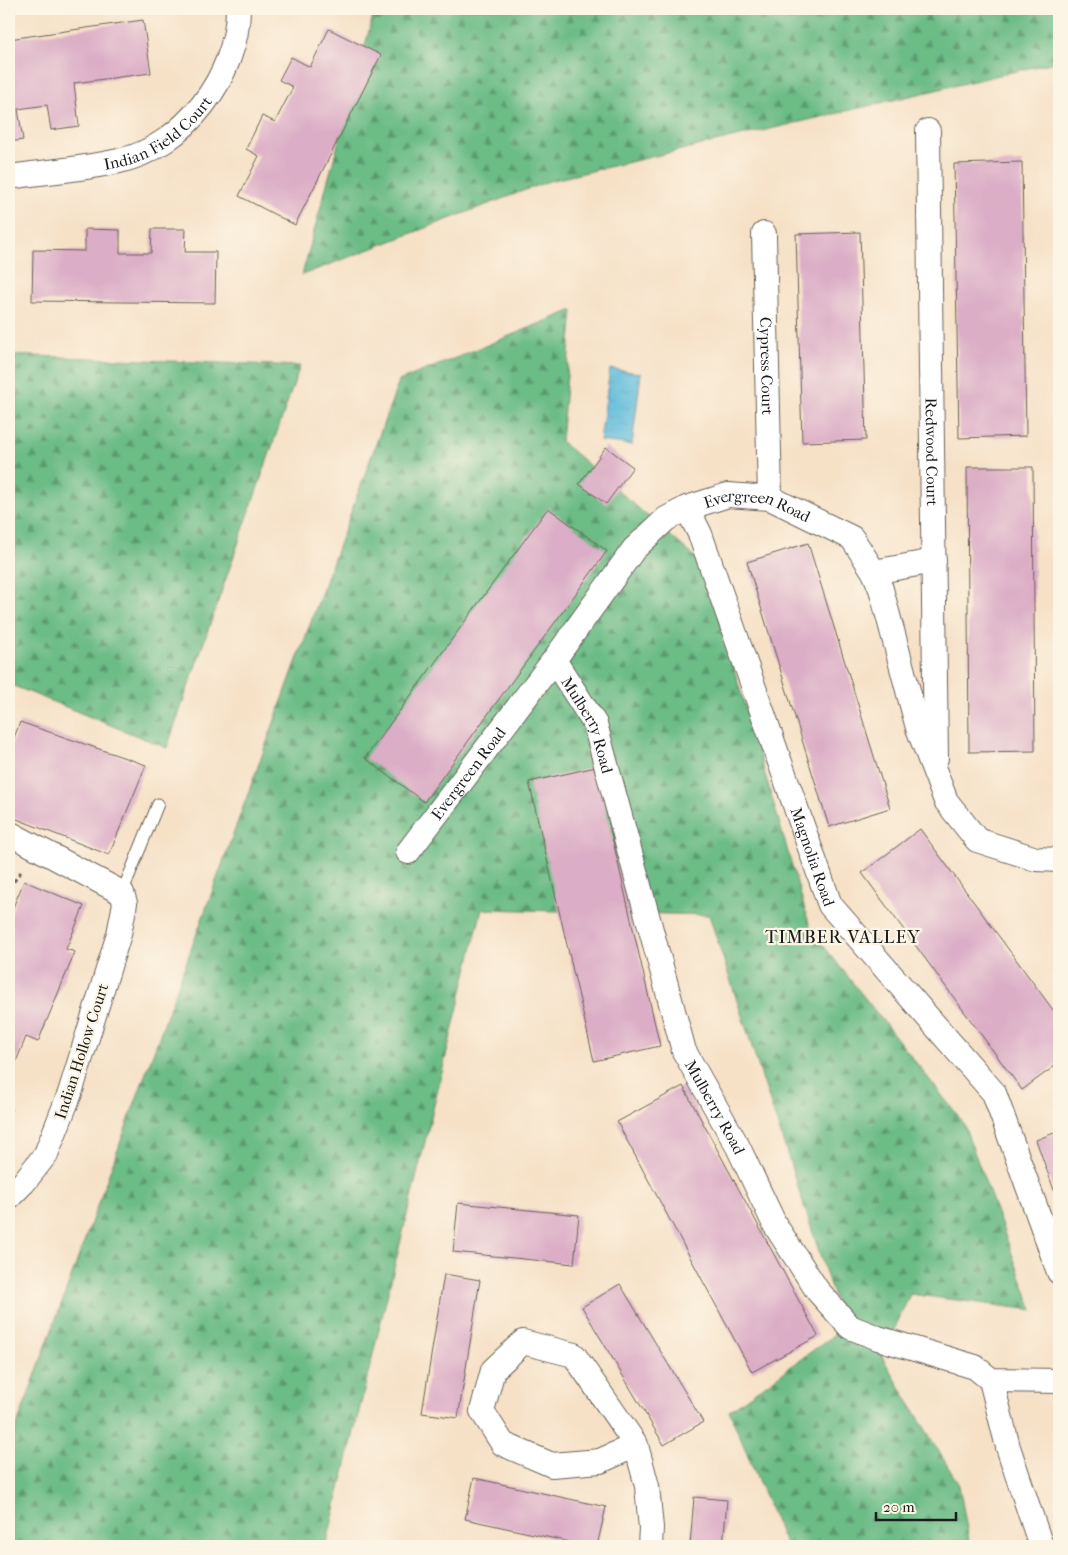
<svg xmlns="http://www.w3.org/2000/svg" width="1068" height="1555" font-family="'IM FELL French Canon',serif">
<defs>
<pattern id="forest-firs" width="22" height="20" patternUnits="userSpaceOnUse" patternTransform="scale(1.25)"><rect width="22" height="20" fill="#6cbc86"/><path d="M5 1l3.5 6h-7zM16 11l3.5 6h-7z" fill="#58986d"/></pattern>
<pattern id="water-ripples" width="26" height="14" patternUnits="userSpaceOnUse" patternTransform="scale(1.25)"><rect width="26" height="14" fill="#5dbbdb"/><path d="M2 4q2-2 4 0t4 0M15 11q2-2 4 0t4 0" fill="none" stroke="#50a0bb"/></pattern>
</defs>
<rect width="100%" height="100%" fill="#fcf5e5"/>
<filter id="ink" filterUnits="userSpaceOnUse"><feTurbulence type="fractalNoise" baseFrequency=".02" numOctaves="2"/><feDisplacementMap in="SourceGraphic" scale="10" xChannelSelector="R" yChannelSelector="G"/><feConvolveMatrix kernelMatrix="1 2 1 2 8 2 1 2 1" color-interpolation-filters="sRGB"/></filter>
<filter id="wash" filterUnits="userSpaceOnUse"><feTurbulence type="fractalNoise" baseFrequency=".0096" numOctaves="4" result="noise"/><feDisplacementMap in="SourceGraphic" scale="20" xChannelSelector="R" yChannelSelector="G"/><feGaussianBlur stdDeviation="1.12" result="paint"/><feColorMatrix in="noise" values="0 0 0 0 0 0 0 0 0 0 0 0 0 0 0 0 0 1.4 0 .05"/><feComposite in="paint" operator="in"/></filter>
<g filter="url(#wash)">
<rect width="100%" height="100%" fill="#f6e1c7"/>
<path fill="url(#forest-firs)" stroke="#446c51" d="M375,9H1059V61L549,181L302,275Z
M573,310L561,441L703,564L811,930L963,1122L1033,1310L910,1294L882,1357L959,1485L970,1546H786L729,1411L844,1328L709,915L482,909L326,1546H19L9,1544V1447L399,381Z
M9,355L300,366L167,748L9,684Z"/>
<path fill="url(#water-ripples)" stroke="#3c6c7c" d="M610,369L641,373L632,445L600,441Z"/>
<g id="blocks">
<path fill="#dbadc6" d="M143,20L151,73L74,83L79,126L51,130L47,105L18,109L23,140L9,142V39Z
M329,29L381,55L295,225L239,196L259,156L246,149L262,116L275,122L293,87L279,80L291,57L310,67Z
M1022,162L1026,436L959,438L954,164Z
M85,229L120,230V253H151L152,229H186L185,252H216L215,303L32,301L33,250L85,251Z
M860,232L866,440L802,442L796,234Z
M606,447L633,467L606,504L579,484Z
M967,467H1033L1035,751L969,752Z
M548,508L607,551L424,802L365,758Z
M808,543L890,808L829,827L747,562Z
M20,722L146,765L109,855L9,816V751Z
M596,767L660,1046L594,1061L529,782Z
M920,829L1059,1018V1063L1022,1090L862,873Z
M24,881L84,906L66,949L75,952L38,1042L26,1037L9,1079V917Z
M683,1086L818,1336L752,1372L617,1122Z
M1059,1131V1204L1036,1140Z
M458,1203L579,1215L574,1264L453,1252Z
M444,1274L480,1280L458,1418L422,1413Z
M620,1284L703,1422L664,1445L582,1307Z
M474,1478L606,1507L597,1546H588L465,1519Z
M694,1497L727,1500L723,1546H690Z"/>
</g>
</g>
<g filter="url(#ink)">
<use href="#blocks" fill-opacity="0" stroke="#686158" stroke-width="1"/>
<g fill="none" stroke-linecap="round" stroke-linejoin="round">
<defs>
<path id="lane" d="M122,893L158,804"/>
<g id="street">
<path id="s1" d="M928,131L936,758"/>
<path id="s2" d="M9,177C44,172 84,169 119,161C184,147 238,75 238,9"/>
<path id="s3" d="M764,234L770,498"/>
<path id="s4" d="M687,508L700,534L830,905L994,1093L1059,1272"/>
<path d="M874,572L934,561"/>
<path id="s5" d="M554,660L595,724L684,1051L738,1147L775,1225L817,1290L850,1327L878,1338L975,1367L991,1380L1059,1381"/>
<path d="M9,833L122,893L125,903L119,934L70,1093L46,1154L24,1182L9,1197"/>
<path id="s6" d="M408,852L554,660L634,549L666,519L687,508L728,495L770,498L852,538L874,572L881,589L918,728L946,801L977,840L1036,859L1059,860"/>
<path d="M991,1380L1008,1447L1041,1546"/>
<path d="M636,1445L600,1461L552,1465L503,1444L482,1411L493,1370L523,1342L574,1355L636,1445L647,1486L651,1528L650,1546"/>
</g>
</defs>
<use href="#lane" stroke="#686158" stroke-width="13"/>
<use href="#street" stroke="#686158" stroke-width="26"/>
<path stroke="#686158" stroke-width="3" stroke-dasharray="4 4" stroke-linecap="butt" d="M9,888L23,869
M9,1107L13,1113"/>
<use href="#lane" stroke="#fff" stroke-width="11"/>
<use href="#street" stroke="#fff" stroke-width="24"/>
</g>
</g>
<g text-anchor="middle" stroke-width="4.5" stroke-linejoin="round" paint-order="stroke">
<g font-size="16" fill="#1c1c1c" stroke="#fcf5e5">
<text dy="6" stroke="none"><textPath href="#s2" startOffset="159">Indian Field Court</textPath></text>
<text dy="6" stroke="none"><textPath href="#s3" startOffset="132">Cypress Court</textPath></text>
<text dy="6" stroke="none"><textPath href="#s1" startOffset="321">Redwood Court</textPath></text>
<text dy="6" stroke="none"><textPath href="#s6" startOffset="519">Evergreen Road</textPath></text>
<text dy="6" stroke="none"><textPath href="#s5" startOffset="74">Mulberry Road</textPath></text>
<text dy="6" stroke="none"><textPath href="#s6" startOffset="99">Evergreen Road</textPath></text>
<text dy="6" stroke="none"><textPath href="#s4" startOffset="371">Magnolia Road</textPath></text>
<text transform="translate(81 1051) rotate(-72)" y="6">Indian Hollow Court</text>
<text dy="6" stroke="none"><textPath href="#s5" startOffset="479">Mulberry Road</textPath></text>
</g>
<g font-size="18" letter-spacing="1" fill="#1c1c1c" stroke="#fcf5e5">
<text x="843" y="943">TIMBER VALLEY</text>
</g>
</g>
<rect width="1068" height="1555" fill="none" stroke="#fcf5e5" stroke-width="30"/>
<path d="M876 1512v8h80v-8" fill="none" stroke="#1c1c1c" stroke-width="2.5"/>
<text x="883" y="1512" font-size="15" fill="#1c1c1c" stroke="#fcf5e5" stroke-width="4" paint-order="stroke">20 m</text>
</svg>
